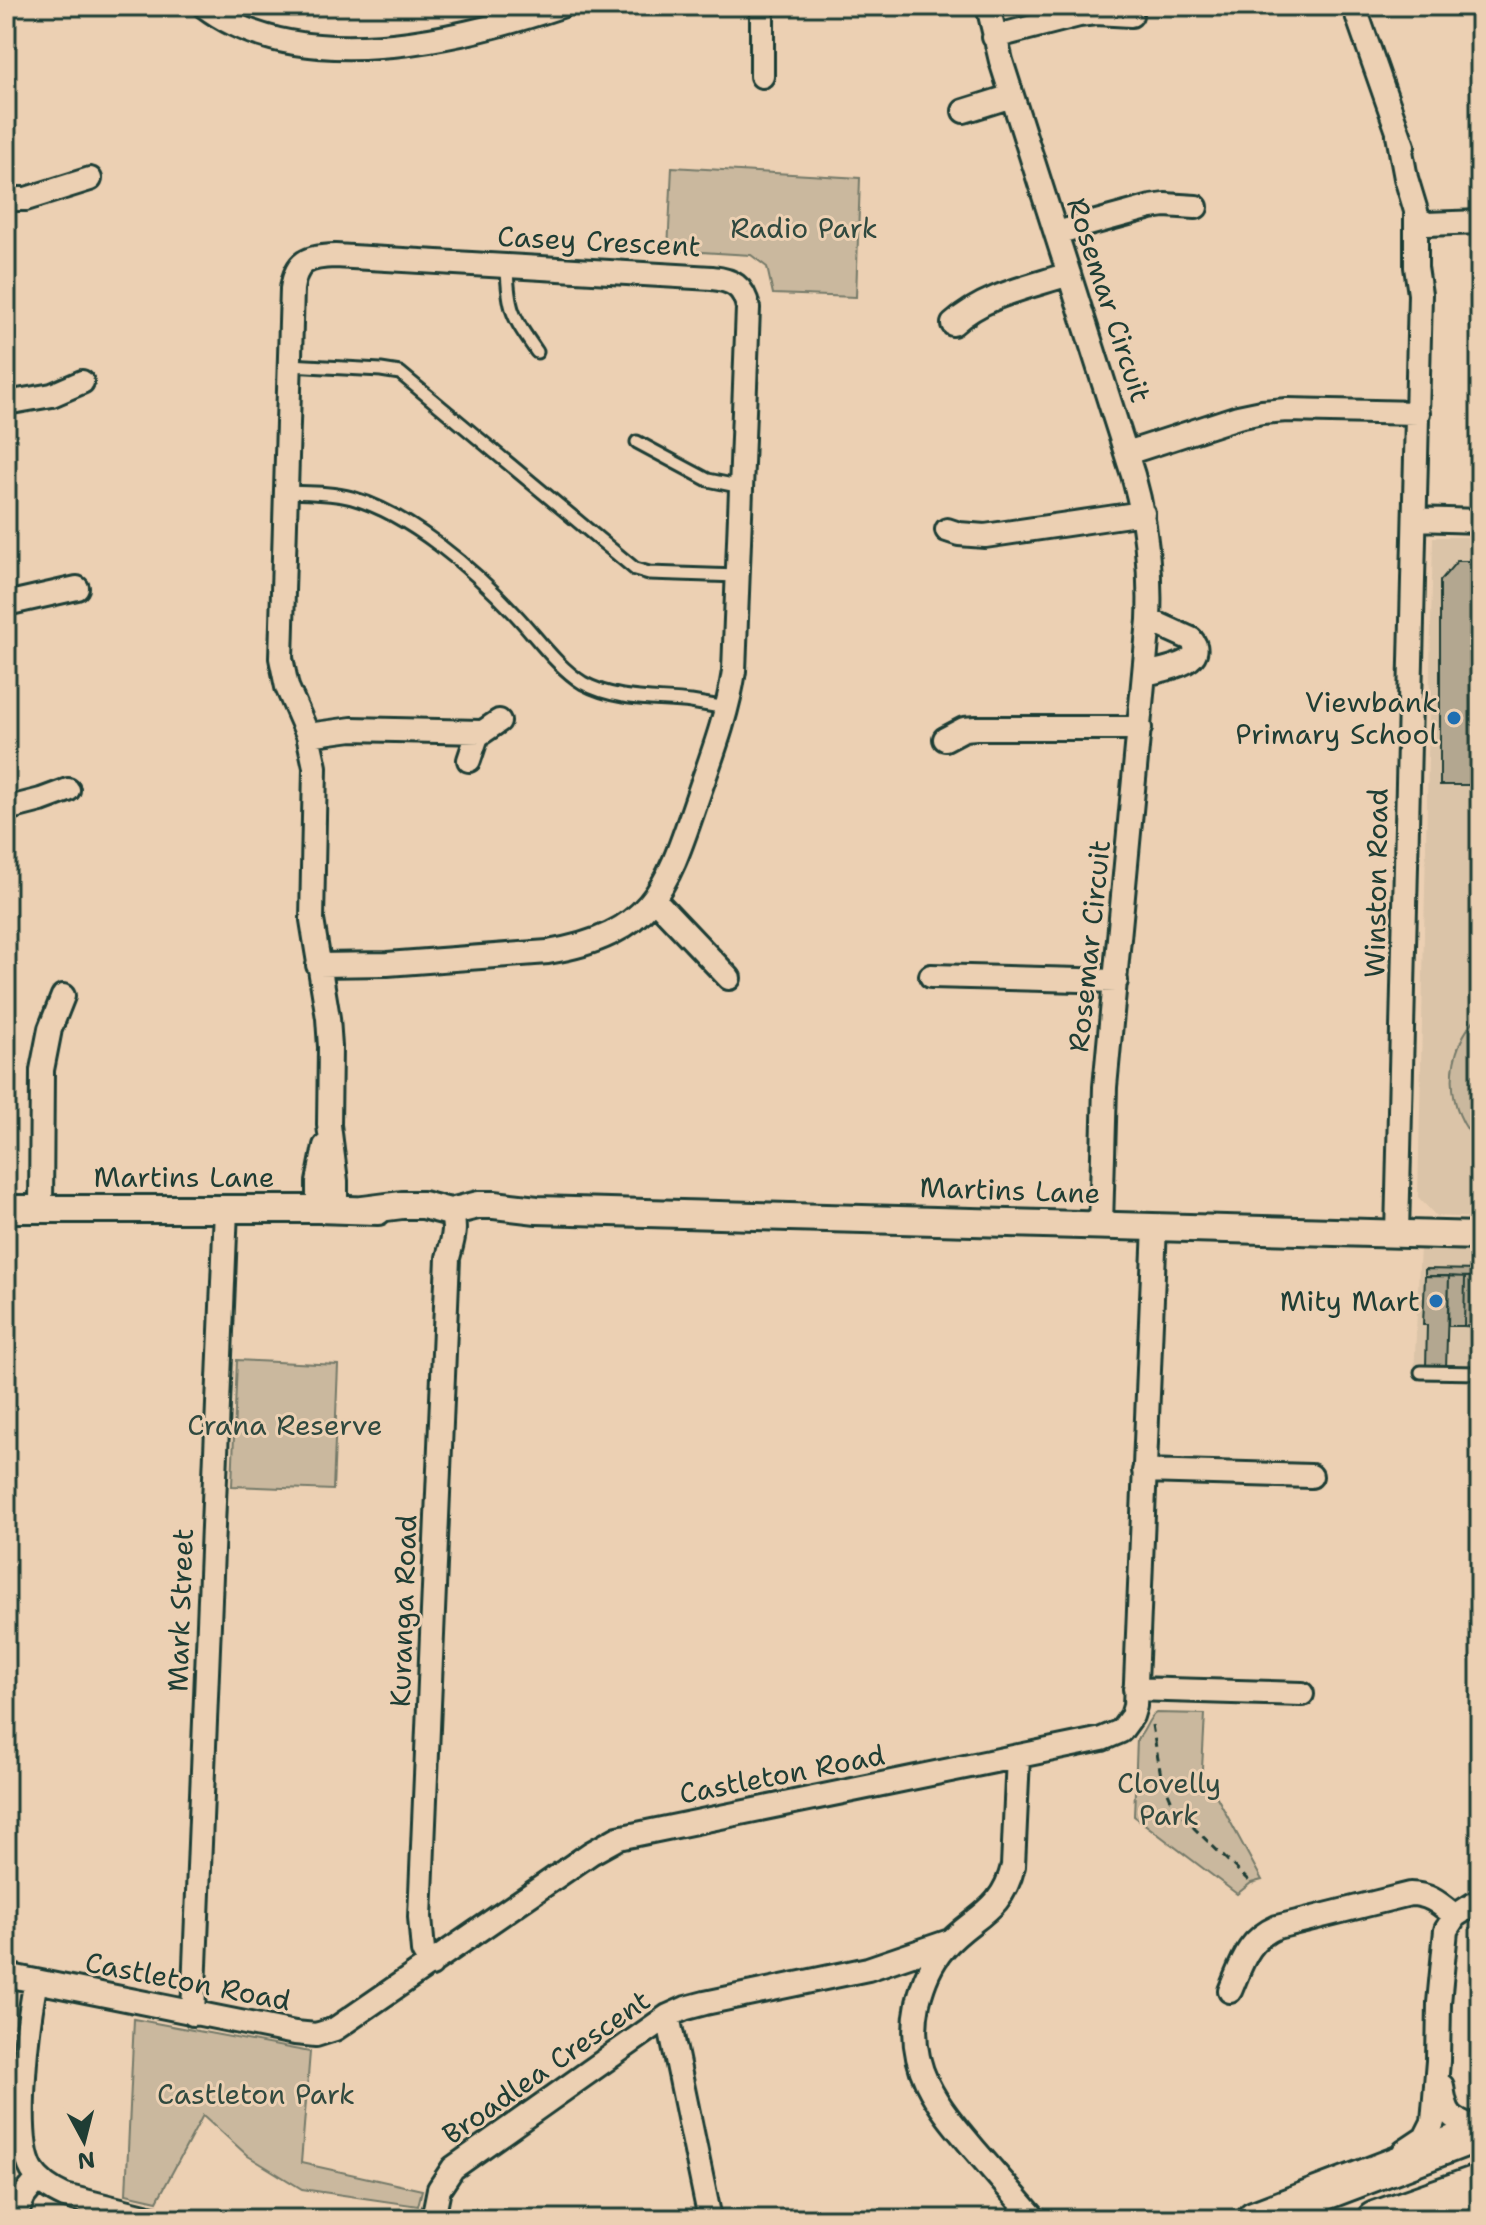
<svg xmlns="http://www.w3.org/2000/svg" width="1486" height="2225" font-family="'Shantell Sans',sans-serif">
<rect width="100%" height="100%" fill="#ecd0b3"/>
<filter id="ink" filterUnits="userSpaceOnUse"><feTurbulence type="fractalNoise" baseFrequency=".0125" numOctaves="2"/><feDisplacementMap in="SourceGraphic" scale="16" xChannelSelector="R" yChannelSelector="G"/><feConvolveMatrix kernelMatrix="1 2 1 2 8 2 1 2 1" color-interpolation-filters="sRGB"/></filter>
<g filter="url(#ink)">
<path fill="#dbc4a8" d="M1433,537H1480V1218L1436,1216L1418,1197Z
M1420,1245L1480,1246V1378L1414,1377Z"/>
<path fill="#cab89e" stroke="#747a69" stroke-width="2" d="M672,167L860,178L856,297L773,294L767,267L751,255L668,250Z
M1480,1014V1144C1443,1111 1444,1048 1480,1014Z
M237,1360L338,1365L333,1490L232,1486Z
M1156,1713L1205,1714L1201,1787L1212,1788L1262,1880L1251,1883L1237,1894L1134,1816L1137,1739C1146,1732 1147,1718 1156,1713Z
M134,2019L310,2052L301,2163L422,2190L418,2206L302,2189L248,2156L203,2115L157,2201L126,2194Z"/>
<path fill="#b3a790" stroke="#1f3d34" stroke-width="2" d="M1457,561H1480V779H1475L1469,785H1440V581Z
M1425,1269L1480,1270V1277L1425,1276Z
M1425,1276H1449L1446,1368L1426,1367L1427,1325H1423Z
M1449,1276L1465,1277L1464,1326H1448Z
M1465,1277H1480L1479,1327L1464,1326Z"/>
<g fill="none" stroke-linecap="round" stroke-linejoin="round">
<defs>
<path id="service" d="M507,266C508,310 512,316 537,352
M289,365L381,370L400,373L635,569L649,573L738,576
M637,442L708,480L742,487
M285,492C307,493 330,492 352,498C410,514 474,570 515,614C535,635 558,668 583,683C616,701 655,698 691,702C703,704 715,706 727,708
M1421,1372L1480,1373"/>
<path id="minor" d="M204,6C299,78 457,41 561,6
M988,6L1001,61L1133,475C1147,524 1151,570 1149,620L1105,1087L1101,1224
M1354,6L1403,146
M994,37L1079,15L1096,13L1131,15
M762,76V6
M964,111L1012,96
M6,199H26L90,179
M1417,218L1427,224L1480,222
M1056,233L1151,207L1165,205L1196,207
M953,324C985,295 1029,287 1069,274
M6,403L52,395L82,382
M1127,453L1238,417L1262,412L1287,410L1418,413
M1415,519L1480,521
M947,530L959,534L985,536L1143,513
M6,604L77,588
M1145,674C1160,670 1211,663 1191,639L1149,620
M308,735L352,729L481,732
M945,739L964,729L976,728H1140
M469,760L477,736L499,721
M6,809L41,800L68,790
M654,899L729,978
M318,965L387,964L548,952C657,934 668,883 700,790C714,750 728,712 734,671L748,308C744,286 732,280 712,278L335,256C307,257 296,261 292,289L281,658L287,687L308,735L315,767L312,920L328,1018L330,1047L329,1125L336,1181V1209
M931,976L1116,981
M41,1209L42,1070L50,1029L63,996
M318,1209V1182L325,1146
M1397,1233L1420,294L1416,267V211L1406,178L1398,135
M1144,1471L1311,1476
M1135,1689L1302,1694
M1018,1757L1013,1866C1002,1913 972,1916 944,1948C930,1964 923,1982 918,2003C905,2067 936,2104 975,2150C995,2173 1015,2196 1035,2219
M431,1965L423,1951L420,1917L448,1258C452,1242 458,1227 450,1212
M6,1975L295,2033L316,2035L335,2029L591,1853L618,1838L1102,1739L1121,1731L1132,1716L1135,1706L1155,1226
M36,1981C28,2020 13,2137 32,2170C40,2183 52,2190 65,2196L157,2219
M1230,1991C1242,1963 1247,1940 1277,1927L1410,1894C1430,1894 1440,1904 1455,1916
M193,2014L226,1209
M668,2016L710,2219
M1442,2086C1446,2118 1452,2119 1480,2129
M1404,2152L1425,2138L1433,2122L1438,2061L1439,2003L1446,1930L1455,1916L1480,1900
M1465,2188L1473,2219
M14,2219L24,2196L38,2179
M433,2219L439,2189L453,2168L668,2016L686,2008L705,2003L868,1969L950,1941"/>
<path id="tertiary" d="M6,1209H318L378,1211
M363,1210L402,1205H423L450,1212L478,1205H494L537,1210L1480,1236"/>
<path id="primary" d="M1254,2219L1480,2133
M1375,2219L1480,2182"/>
</defs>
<use href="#service" stroke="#1f3d34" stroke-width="17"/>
<use href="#minor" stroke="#1f3d34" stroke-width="28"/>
<use href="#tertiary" stroke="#1f3d34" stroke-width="32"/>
<use href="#primary" stroke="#1f3d34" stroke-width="40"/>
<path stroke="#1f3d34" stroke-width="3" stroke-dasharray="8 6" stroke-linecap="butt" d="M1152,1725L1161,1776L1172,1802L1195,1829L1253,1885"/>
<use href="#service" stroke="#ecd0b3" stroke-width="11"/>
<use href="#minor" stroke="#ecd0b3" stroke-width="22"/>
<use href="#tertiary" stroke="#ecd0b3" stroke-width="26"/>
<use href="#primary" stroke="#ecd0b3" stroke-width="34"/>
</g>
</g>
<g fill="#1f6fb2" stroke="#ecd0b3" stroke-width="3">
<circle cx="1454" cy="718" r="8"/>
<circle cx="1436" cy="1301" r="8"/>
</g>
<g text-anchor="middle" stroke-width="6" stroke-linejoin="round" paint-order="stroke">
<g font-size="28" fill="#30493f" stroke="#ecd0b3">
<text x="804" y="238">Radio Park</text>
<text x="285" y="1435">Crana Reserve</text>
<text x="1169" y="1793">Clovelly<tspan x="1169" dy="32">Park</tspan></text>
<text x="256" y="2104">Castleton Park</text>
</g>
<g font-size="28" fill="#1f3d34" stroke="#ecd0b3">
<text transform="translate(599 241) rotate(3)" y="10">Casey Crescent</text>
<text transform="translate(1109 300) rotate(72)" y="10">Rosemar Circuit</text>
<text transform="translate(1376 883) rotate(-89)" y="10">Winston Road</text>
<text transform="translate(1089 946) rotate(-84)" y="10">Rosemar Circuit</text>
<text x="184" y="1187">Martins Lane</text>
<text transform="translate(1010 1190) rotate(2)" y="10">Martins Lane</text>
<text transform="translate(180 1610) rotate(-88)" y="10">Mark Street</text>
<text transform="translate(403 1611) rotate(-88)" y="10">Kuranga Road</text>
<text transform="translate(782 1774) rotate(-11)" y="10">Castleton Road</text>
<text transform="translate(188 1981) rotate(11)" y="10">Castleton Road</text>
<text transform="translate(546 2067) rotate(-35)" y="10">Broadlea Crescent</text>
</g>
<g font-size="28" fill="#1f3d34" stroke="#ecd0b3" text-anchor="end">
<text x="1438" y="712">Viewbank<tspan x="1438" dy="32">Primary School</tspan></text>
<text x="1420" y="1311">Mity Mart</text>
</g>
</g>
<rect width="1486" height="2225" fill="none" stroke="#ecd0b3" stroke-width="32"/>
<rect x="16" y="16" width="1454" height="2193" fill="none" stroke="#1f3d34" stroke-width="3" filter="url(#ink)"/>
<g transform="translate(84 2141) rotate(173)" stroke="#ecd0b3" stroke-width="6" paint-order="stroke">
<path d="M0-6L14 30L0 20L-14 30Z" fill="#1f3d34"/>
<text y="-12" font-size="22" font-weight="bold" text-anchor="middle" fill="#1f3d34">N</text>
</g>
</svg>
